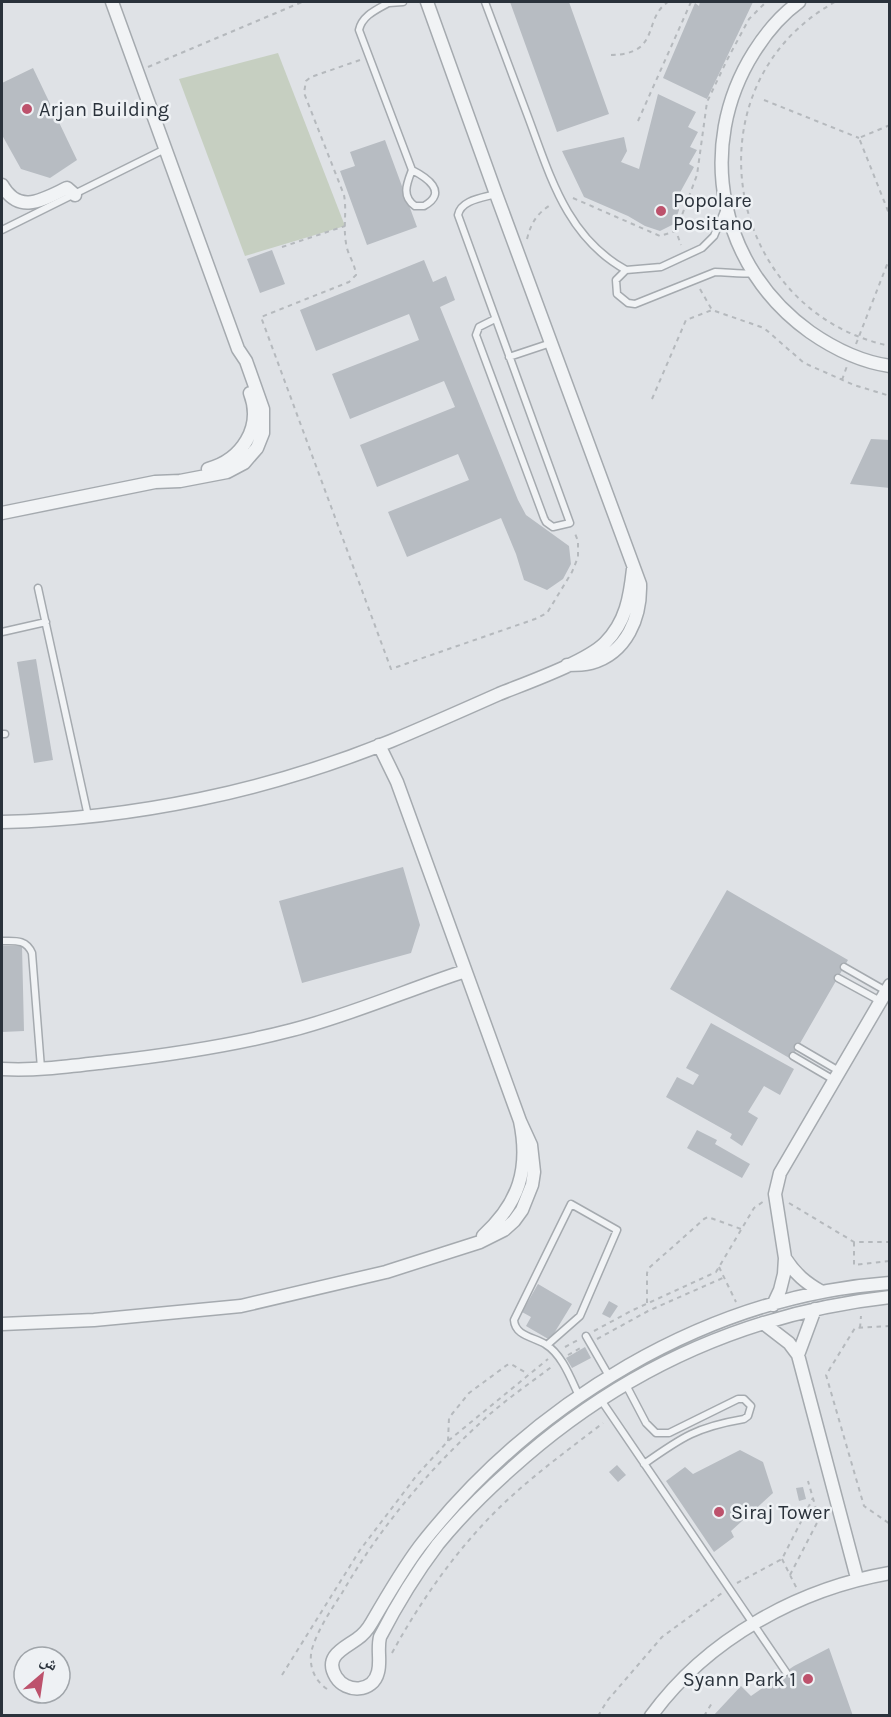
<svg xmlns="http://www.w3.org/2000/svg" width="891" height="1717" font-family="Karla,'Noto Naskh Arabic',sans-serif">
<rect width="100%" height="100%" fill="#dfe2e6"/>
<path fill="#c6cfc1" d="M278,53L345,226L245,256L179,79Z"/>
<path fill="#b7bcc2" d="M510,2H569L609,114L557,132Z
M700,2H753L707,99L663,78L695,3L699,6Z
M33,68L77,160L50,178L21,169L2,135V83Z
M658,94L696,112L688,127L698,132L690,147L697,150L689,164L694,167L677,198L679,210L674,224L660,231L645,226L628,216L584,197L562,151L624,137L627,151L621,162L639,169Z
M385,140L417,227L367,245L340,171L355,166L350,152Z
M272,250L285,284L260,293L247,259Z
M424,260L433,282L446,276L455,300L440,307L518,500L526,515L569,546L571,564L563,579L547,590L524,580L516,554L501,518L407,557L388,512L469,480L458,454L377,487L360,445L455,407L444,381L350,419L332,374L419,340L409,314L316,351L300,310Z
M871,439L890,440V488L850,484Z
M36,659L53,760L34,763L17,662Z
M403,867L420,925L411,953L302,983L279,901Z
M727,890L848,960L791,1059L670,989Z
M2,946H22L24,1031L2,1032Z
M711,1023L794,1069L780,1095L764,1086L748,1112L758,1118L742,1146L730,1138L732,1134L666,1097L677,1077L693,1085L699,1075L686,1068Z
M697,1130L717,1140L715,1144L750,1164L742,1178L687,1148Z
M538,1284L572,1304L550,1340L526,1326L531,1317L522,1312Z
M609,1301L618,1306L610,1318L602,1314Z
M585,1347L591,1358L572,1368L566,1358Z
M740,1450L763,1462L773,1493L731,1531L734,1537L714,1552L666,1481L685,1467L693,1474Z
M617,1465L626,1475L618,1482L609,1472Z
M803,1487L806,1499L799,1501L796,1488Z
M829,1648L853,1716H713L741,1686L751,1696L794,1666Z"/>
<g fill="none" stroke-linecap="round" stroke-linejoin="round">
<defs>
<path id="lane" d="M390,2C378,9 362,15 359,30L412,170
M485,2C499,39 513,77 527,114C550,175 566,237 626,270
M389,3L403,2
M412,170C426,177 449,192 424,206H415C401,196 407,183 412,170Z
M725,209L714,236L702,248L661,267L626,270L616,280L617,294L628,303L635,304L715,272C728,272 740,275 753,273
M2,230L165,149
M495,319L479,327L476,335L544,518L546,522L553,527L570,523L458,215C461,200 482,198 496,194
M509,357L551,343
M38,588L88,816
M2,632L46,622
M2,734H5
M2,941C15,941 26,939 32,953L41,1068
M844,967L886,991
M838,978L880,1001
M798,1047L839,1071
M793,1056L834,1080
M586,1336L609,1376
M547,1345L580,1316L617,1230L571,1204L514,1320C515,1336 534,1337 545,1344C562,1354 571,1379 579,1396
M625,1383L646,1423L656,1433H669L738,1399H744L751,1406L748,1416L744,1419C697,1427 682,1437 644,1464
M601,1400L786,1672"/>
<path id="street" d="M427,2L496,194L640,584C641,617 627,653 591,663C583,665 574,665 567,665
M799,2C781,15 766,33 754,52C694,147 720,268 810,332C833,348 862,362 890,366
M2,185C19,215 42,200 67,188L75,195
M208,469C242,460 263,427 250,393
M2,513L155,482L180,481L227,472L244,463L257,448L263,433V409L246,361L238,349L112,2
M379,745L397,782L520,1121C530,1169 519,1203 483,1236
M2,822C134,819 268,791 391,741C427,726 463,710 499,694C526,683 586,662 605,643C626,622 630,597 633,569
M2,1069C37,1071 72,1066 107,1062C169,1055 231,1046 292,1030C351,1015 407,990 465,971
M785,1258C795,1274 806,1283 822,1292
M890,1283C706,1296 532,1403 420,1546C402,1570 387,1596 372,1622C368,1629 363,1635 357,1639C345,1648 323,1656 336,1677C346,1693 373,1693 378,1672C381,1661 377,1649 380,1637C397,1604 416,1573 438,1544C460,1517 485,1492 511,1469C618,1372 745,1313 890,1297
M773,1305L780,1290L784,1274L785,1258L775,1194L780,1173L890,985
M763,1323L789,1343L798,1355L857,1578
M2,1324L94,1320L241,1306L386,1272L480,1242L504,1230L514,1221L522,1210L532,1185L534,1172L531,1145L520,1121
M798,1355L815,1309
M651,1716C707,1639 798,1589 890,1573"/>
</defs>
<use href="#lane" stroke="#a5aaaf" stroke-width="9"/>
<use href="#street" stroke="#a5aaaf" stroke-width="15"/>
<path stroke="#b5b9bd" stroke-width="2" stroke-dasharray="4.5 4.5" stroke-linecap="butt" d="M835,2C685,85 723,311 890,346
M611,55C662,54 642,19 668,2
M360,60L311,77L306,81L304,93L344,195C347,211 343,227 346,243C347,254 355,263 356,275L349,282L261,317L391,669L535,619L547,613L572,572L578,557V541L574,531
M148,67L302,2
M764,100L859,138
M638,121L691,2
M890,125L859,138L890,216
M573,198L660,236L676,231L681,245
M676,231L697,175L707,102L727,60L749,19L766,2
M527,239C531,223 537,213 552,204
M282,247L345,226
M700,289L712,310
M856,344L890,257
M842,380L847,366
M652,399L686,320L712,310L764,328L804,363L854,385L890,396
M789,1203L854,1242H890
M854,1242V1265L890,1261
M719,1267L736,1302
M647,1303V1273L649,1268L704,1219L708,1217L741,1229
M890,1326L855,1328L826,1375L864,1506L890,1524
M860,1328L861,1316
M594,1331L631,1311L716,1272L754,1208L764,1201
M597,1339L648,1311L725,1277
M565,1347L578,1340
M568,1355L582,1347
M448,1441L449,1418L452,1414L469,1393L507,1365L511,1364L528,1374
M782,1559L797,1589
M790,1575L819,1519L808,1481
M737,1583L782,1559L813,1498
M392,1653C421,1600 457,1549 500,1507C532,1476 568,1450 603,1423
M282,1675L360,1550L417,1475L448,1441L548,1359
M327,1689C314,1680 308,1665 312,1649C318,1629 331,1610 342,1593C379,1529 425,1474 479,1424C502,1402 529,1384 554,1365
M598,1716L607,1701L662,1637L722,1593
M704,1716L712,1703"/>
<use href="#lane" stroke="#f1f3f5" stroke-width="6"/>
<use href="#street" stroke="#f1f3f5" stroke-width="12"/>
</g>
<g fill="#bd526c" stroke="#eef1f4" stroke-width="2">
<circle cx="27" cy="109" r="6"/>
<circle cx="661" cy="211" r="6"/>
<circle cx="719" cy="1512" r="6"/>
<circle cx="808" cy="1679" r="6"/>
</g>
<g text-anchor="middle" stroke-width="5" stroke-linejoin="round" paint-order="stroke">
<g font-size="20" fill="#2a323b" stroke="#eef1f4" text-anchor="start">
<text x="39" y="116">Arjan Building</text>
<text x="673" y="207">Popolare<tspan x="673" dy="23">Positano</tspan></text>
<text x="731" y="1519">Siraj Tower</text>
<text x="796" y="1686" text-anchor="end">Syann Park 1</text>
</g>
</g>
<rect width="891" height="1717" fill="none" stroke="#2a323b" stroke-width="6"/>
<g transform="translate(42 1675) rotate(29)"><circle r="28" fill="#eef1f4" stroke="#a0a5aa" stroke-width="1.5"/>
<path d="M0-4.5L10 22L0 15L-10 22Z" fill="#bd526c"/>
<text y="-9" font-size="16" font-weight="bold" text-anchor="middle" fill="#2a323b">ش</text>
</g>
</svg>
